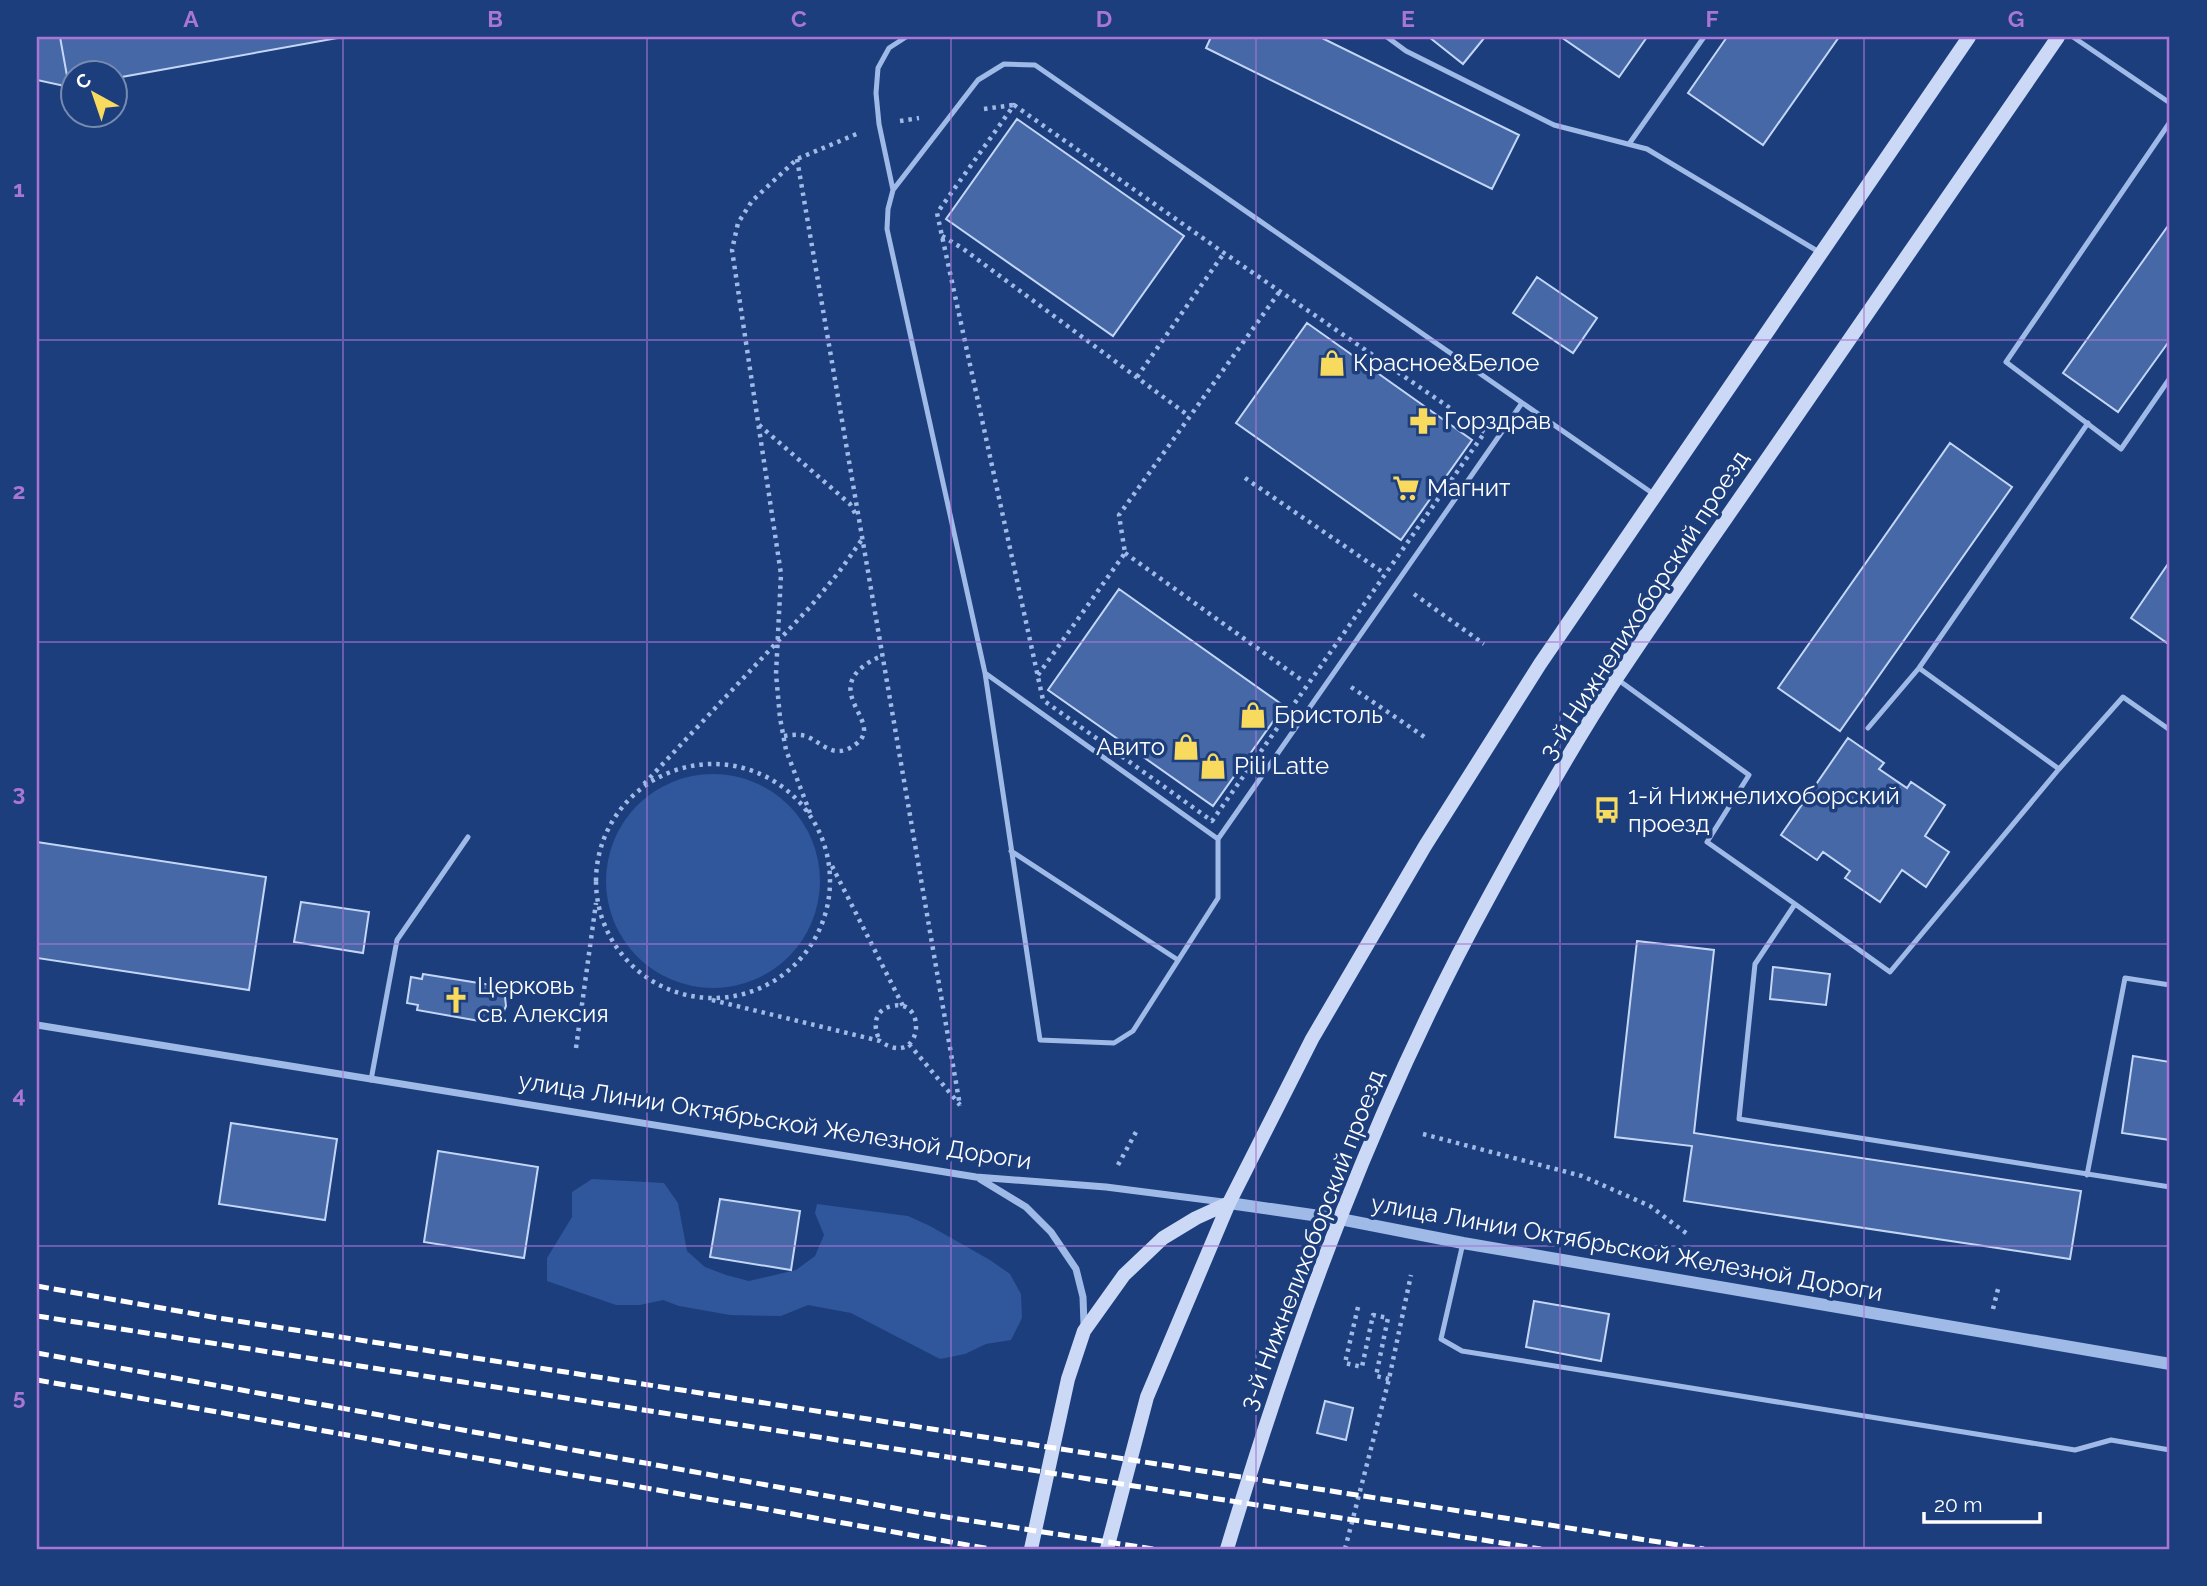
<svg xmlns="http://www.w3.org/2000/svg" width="2207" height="1586" font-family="Raleway,sans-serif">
<rect width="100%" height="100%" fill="#1d3e7d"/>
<path fill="#30569c" d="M606 881a107 107 0 1 1 214 0a107 107 0 1 1-214 0Z
M592,1179L664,1183L678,1203L687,1251L705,1267L726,1275L749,1281L796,1270L815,1256L824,1235L815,1213L817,1204L908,1216L930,1226L990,1260L1010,1274L1021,1294L1022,1318L1011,1340L986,1344L965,1354L940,1359L851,1313L808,1305L781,1316L730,1315L679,1306L663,1300L640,1305H616L547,1281V1258L572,1217V1192Z"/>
<path fill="#4668a7" stroke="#c4d6f6" stroke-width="2" d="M37,37H60L69,87L37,80Z
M60,37H343L116,78V74H74V86L69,87Z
M1211,37H1320L1519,135L1492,189L1206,48Z
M1429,37H1485L1463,64Z
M1561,37H1647L1619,77Z
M1727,37H1839L1763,145L1688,93Z
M1017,119L1184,236L1113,336L946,219Z
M2170,223V340L2118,412L2063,373Z
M1537,277L1597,318L1573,353L1513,313Z
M1307,323L1472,440L1401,540L1236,423Z
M1950,443L2012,487L1840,731L1778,688Z
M2170,561V645L2131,618Z
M1119,589L1284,706L1213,806L1048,690Z
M1848,738L1884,763L1879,769L1907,788L1911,782L1945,805L1925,836L1949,852L1926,887L1902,870L1880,902L1845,878L1850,871L1823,852L1817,860L1781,835Z
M37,842L266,877L249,990L37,958Z
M301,902L369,912L363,953L294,942Z
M1637,941L1714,950L1694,1133L2081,1191L2070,1259L1684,1201L1692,1146L1615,1137Z
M1773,967L1830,974L1826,1005L1770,999Z
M423,974L491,985L499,988L505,997L506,1006L502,1015L494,1020L485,1022L417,1010L418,1005L407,1003L411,977L422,979Z
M2133,1056L2170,1062V1140L2122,1133Z
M231,1123L337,1139L325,1220L219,1204Z
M438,1151L538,1167L524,1258L424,1242Z
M720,1199L800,1211L791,1270L710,1257Z
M1534,1301L1609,1314L1601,1361L1526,1347Z
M1325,1401L1353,1408L1346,1440L1317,1433Z"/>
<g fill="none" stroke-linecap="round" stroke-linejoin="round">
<path stroke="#a0bae8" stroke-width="4.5" stroke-dasharray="3.5 5" stroke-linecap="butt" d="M1014,105L1224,253L1485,432L1212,821L1043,700L937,213Z
M984,109L1013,105
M900,121L919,118
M797,159L960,1106
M942,236L962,248L1189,416
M1137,377L1224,253
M759,425L850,504L857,517
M1245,478L1381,571
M1125,553L1303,681
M1414,594L1484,644
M1038,675L1125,553L1119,515L1280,291
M1351,687L1426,738
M784,736C791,735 798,734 806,736C823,743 834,761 856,744C883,724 831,698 859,670C866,664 874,658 883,656
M596 881a117 117 0 1 1 234 0a117 117 0 1 1-234 0Z
M644,784L810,607L839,572L863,538
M810,813L786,750L780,718L776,674L781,574L732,250L738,223L752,201L797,159L859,133
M832,866L903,1006
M712,1000L880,1041C922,1071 929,997 892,1006C873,1010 873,1028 880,1041
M909,1044L960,1105
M576,1048L596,903
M1423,1134L1582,1176L1650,1206L1690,1236
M1118,1165L1136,1132
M1358,1307L1345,1363L1362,1367L1373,1315L1388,1318L1376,1376L1389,1379
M1993,1309L1998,1289
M1345,1549L1389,1379L1411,1275"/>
<path stroke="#a0bae8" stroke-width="5" d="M906,37L889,48L878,68L876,93L879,124L893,190L888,209L887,229L985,673L1218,839
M1387,37L1406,51L1554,125L1647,149L1819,252
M2073,37L2170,103
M2170,122L2006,362L2121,449L2170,378
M1629,144L1704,37
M893,190L978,80L1004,64L1035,65L1655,495
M985,673L1040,1040L1114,1043L1133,1031L1218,898V839L1522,403
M1617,679L1749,775L1707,842L1795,904L1755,964L1739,1119L2170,1187
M1868,728L1919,668
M2059,769L1919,668L2088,423
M1011,851L1178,960
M1795,904L1890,972L2059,769L2123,697L2170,730
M371,1080L397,940L468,837
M2087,1175L2125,978L2170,985
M1463,1243L1441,1339L1462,1351L2075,1450L2111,1440L2170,1450"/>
<path stroke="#a0bae8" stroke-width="7" d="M37,1025L976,1177L1106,1187L1223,1202
M980,1179L1026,1207L1051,1232L1076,1269L1083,1297L1084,1325"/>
<path stroke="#a0bae8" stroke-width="12" d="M1229,1203L1340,1219L1463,1243L2170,1364"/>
<path stroke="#cbd9f6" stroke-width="14" d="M1031,1549L1068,1379L1084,1331L1124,1275L1163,1238L1196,1218L1229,1203
M1107,1549L1147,1397L1229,1203L1312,1039L1425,846L1540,664L1969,37
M1227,1549C1295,1323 1376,1102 1490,895C1530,821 1572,746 1618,676C1669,599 1723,523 1776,446C1870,310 1964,173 2058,37"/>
<path stroke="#fff" stroke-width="5" stroke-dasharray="12 5" stroke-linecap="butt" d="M37,1286L218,1318L1704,1549
M37,1316L1541,1549
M37,1353L927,1514L1153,1549
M37,1380L990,1549"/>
</g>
<path fill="none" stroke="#a976d5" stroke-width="2" stroke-opacity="0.55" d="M343,37V1549M647,37V1549M951,37V1549M1256,37V1549M1560,37V1549M1864,37V1549M37,340H2170M37,642H2170M37,944H2170M37,1246H2170"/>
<defs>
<symbol id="shop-bare" viewBox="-9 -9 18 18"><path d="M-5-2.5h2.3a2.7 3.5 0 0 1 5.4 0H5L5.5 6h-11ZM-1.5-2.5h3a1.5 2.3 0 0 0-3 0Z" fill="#f7da5e" stroke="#1d3e7d" stroke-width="2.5" paint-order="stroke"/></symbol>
<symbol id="pharmacy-bare" viewBox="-9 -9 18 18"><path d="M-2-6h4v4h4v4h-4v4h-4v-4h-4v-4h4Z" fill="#f7da5e" stroke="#1d3e7d" stroke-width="2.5" paint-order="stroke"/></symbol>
<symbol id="supermarket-bare" viewBox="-9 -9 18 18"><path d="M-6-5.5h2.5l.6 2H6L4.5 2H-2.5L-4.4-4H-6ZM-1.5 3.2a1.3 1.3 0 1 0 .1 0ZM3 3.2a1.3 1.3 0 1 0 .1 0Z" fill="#f7da5e" stroke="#1d3e7d" stroke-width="2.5" paint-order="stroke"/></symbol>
<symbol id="bus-bare" viewBox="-9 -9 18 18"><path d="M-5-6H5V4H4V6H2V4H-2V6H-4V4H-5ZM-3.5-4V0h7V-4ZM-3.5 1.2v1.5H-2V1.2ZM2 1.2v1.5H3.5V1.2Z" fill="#f7da5e" stroke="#1d3e7d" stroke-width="2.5" paint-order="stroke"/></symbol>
<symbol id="church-bare" viewBox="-9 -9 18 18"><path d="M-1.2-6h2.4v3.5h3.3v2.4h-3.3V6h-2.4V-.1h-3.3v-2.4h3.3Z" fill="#f7da5e" stroke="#1d3e7d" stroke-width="2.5" paint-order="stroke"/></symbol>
</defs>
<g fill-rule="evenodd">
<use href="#shop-bare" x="1313" y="344" width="38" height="38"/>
<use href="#pharmacy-bare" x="1404" y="402" width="38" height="38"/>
<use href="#supermarket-bare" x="1387" y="469" width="38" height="38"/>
<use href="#shop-bare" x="1234" y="696" width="38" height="38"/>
<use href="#shop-bare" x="1167" y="728" width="38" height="38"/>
<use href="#shop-bare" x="1194" y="747" width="38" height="38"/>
<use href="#bus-bare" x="1588" y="791" width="38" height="38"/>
<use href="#church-bare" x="437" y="981" width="38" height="38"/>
</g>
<g text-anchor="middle" stroke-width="7" stroke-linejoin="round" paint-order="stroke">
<g font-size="24" fill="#fff" stroke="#1d3e7d" text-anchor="start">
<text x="1353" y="371">Красное&amp;Белое</text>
<text x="1444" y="429">Горздрав</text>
<text x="1427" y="496">Магнит</text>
<text x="1274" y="723">Бристоль</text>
<text x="1165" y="755" text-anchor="end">Авито</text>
<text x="1234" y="774">Pili Latte</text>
<text x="1628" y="804">1-й Нижнелихоборский<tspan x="1628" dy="28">проезд</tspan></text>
<text x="477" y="994">Церковь<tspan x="477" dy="28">св. Алексия</tspan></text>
</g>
<g font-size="24" fill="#fff" stroke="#1d3e7d">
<text transform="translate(1644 605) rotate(-57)" y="8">3-й Нижнелихоборский проезд</text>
<text transform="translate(775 1121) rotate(9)" y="8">улица Линии Октябрьской Железной Дороги</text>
<text transform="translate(1312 1240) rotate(-69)" y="8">3-й Нижнелихоборский проезд</text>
<text transform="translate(1627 1248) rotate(10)" y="8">улица Линии Октябрьской Железной Дороги</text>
</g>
</g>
<rect width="2207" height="1586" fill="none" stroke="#1d3e7d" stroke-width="77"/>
<g transform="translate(94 94) rotate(320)"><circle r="33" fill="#1d3e7d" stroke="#778bb1" stroke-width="2"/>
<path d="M0-5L12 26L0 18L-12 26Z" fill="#f7da5e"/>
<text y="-10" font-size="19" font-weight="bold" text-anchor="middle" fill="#ffffff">С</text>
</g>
<path d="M1924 1512v10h116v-10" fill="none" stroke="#ffffff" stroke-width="3.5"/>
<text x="1934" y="1512" font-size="21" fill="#ffffff" stroke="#1d3e7d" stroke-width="5" paint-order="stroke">20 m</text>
<rect x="38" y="38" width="2130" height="1510" fill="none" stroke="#a976d5" stroke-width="2.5"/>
<g font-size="23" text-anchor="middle" font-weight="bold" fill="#a976d5">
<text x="191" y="27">A</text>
<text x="495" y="27">B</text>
<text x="799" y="27">C</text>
<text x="1104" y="27">D</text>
<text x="1408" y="27">E</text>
<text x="1712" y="27">F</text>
<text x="2016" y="27">G</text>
<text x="19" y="197">1</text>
<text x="19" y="499">2</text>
<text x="19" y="801">3</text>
<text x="19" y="1103">4</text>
<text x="19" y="1405">5</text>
</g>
</svg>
